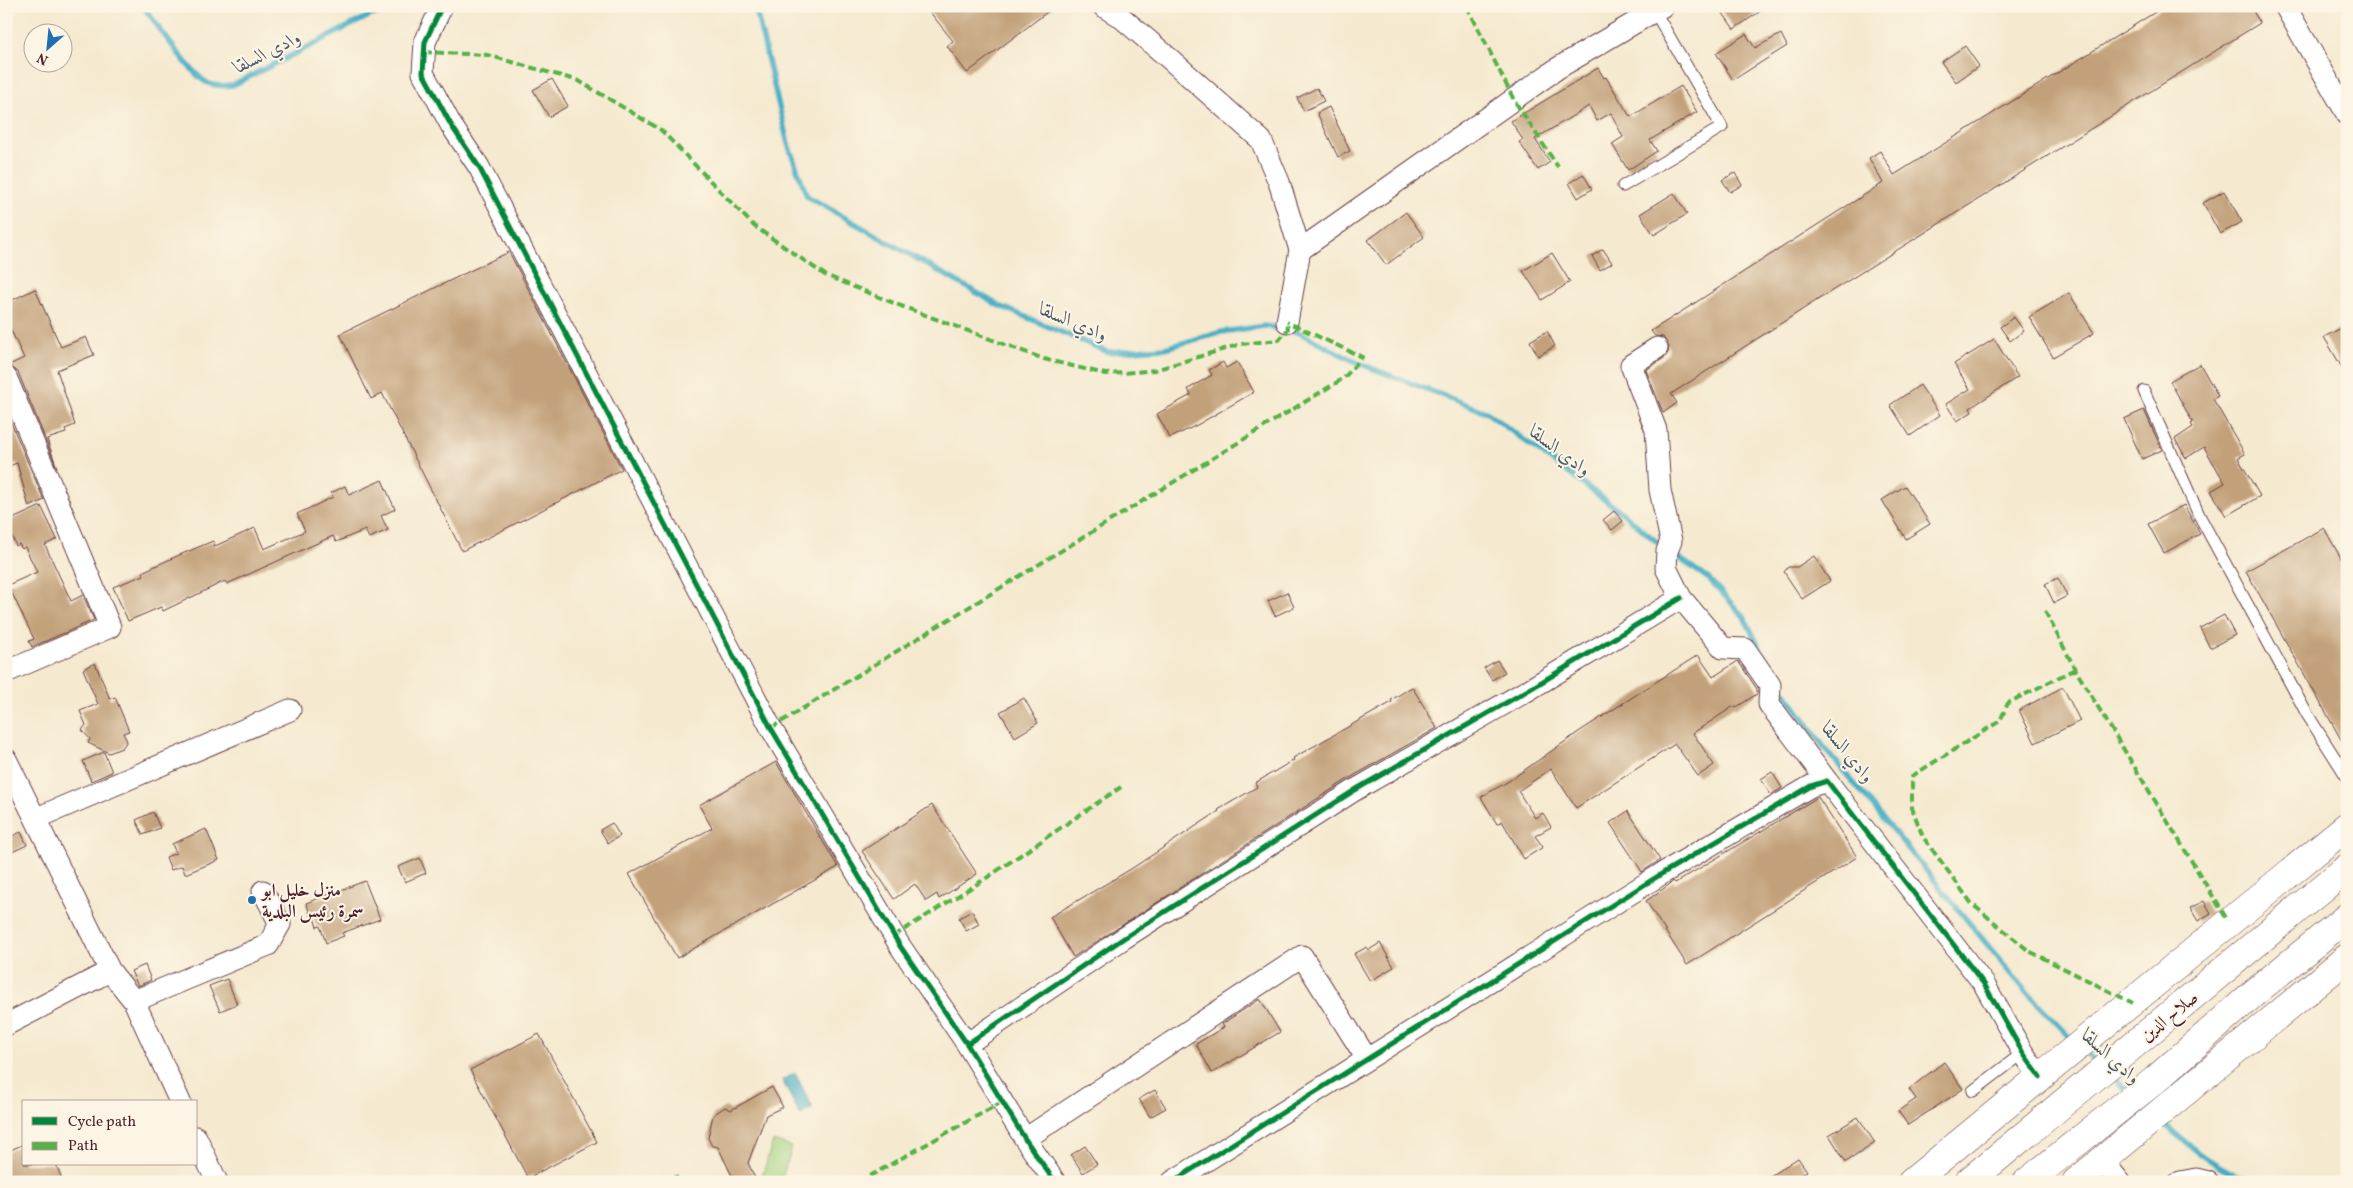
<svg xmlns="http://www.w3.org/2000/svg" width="2353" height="1188" font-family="Vollkorn,Amiri,serif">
<rect width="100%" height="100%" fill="#fcf5e5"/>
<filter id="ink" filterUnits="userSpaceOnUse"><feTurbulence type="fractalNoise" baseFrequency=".02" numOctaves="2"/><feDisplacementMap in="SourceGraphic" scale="10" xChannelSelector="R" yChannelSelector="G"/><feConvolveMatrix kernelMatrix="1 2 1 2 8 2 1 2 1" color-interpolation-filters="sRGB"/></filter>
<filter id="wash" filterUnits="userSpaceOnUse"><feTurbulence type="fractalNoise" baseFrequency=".0096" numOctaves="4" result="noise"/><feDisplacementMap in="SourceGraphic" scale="20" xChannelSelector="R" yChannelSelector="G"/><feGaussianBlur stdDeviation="1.12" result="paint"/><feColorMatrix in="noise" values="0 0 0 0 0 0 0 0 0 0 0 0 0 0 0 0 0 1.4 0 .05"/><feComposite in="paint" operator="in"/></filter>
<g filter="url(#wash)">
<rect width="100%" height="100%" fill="#f5e9cf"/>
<path fill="#a2d17f" stroke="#767855" d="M773,1141L792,1147L781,1182L762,1176Z"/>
<path fill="#45aec4" stroke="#486678" d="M795,1073L813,1108L800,1115L782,1080Z"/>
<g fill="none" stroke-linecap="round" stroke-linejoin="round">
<path stroke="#45aec4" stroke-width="5.5" d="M143,6C156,23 190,73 206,82C214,87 225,86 233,85L371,15L403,6
M755,6L788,144L807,196L1000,306L1108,352L1165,348L1222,332L1265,326L1298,332L1358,363L1486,412L1624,514L1663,547
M1673,554L1709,579L1744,617L1770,668
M1777,681L1824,747L2024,989L2073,1040
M2083,1050L2098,1064
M2109,1074L2128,1091
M2161,1121C2190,1147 2217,1170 2255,1182"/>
</g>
<g id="blocks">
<path fill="#c2a17a" d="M925,6H1055L967,73L947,46L953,41Z
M1718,6H1768L1734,29Z
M2165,6H2250L2260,23L1822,297L1671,394L1677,403L1663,413L1646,370L1664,358L1668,353L1669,347L1663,337L1655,336L1651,331L1883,183L1869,158L1880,151L1894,175Z
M1746,34L1755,48L1781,34L1787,46L1733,80L1716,53Z
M1965,46L1979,66L1956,82L1941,62Z
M1598,68L1604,78L1606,77L1629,115L1632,116L1681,86L1697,112L1650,140L1657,151L1628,170L1612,144L1623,137L1611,113L1597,121L1589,106L1535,139L1550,162L1538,170L1519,142L1523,140L1511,121Z
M552,79L568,106L549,117L533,90Z
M1317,88L1324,101L1304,111L1297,98Z
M1329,107L1350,151L1338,157L1317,113Z
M1735,173L1742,185L1730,192L1722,180Z
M1583,174L1592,189L1578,198L1569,183Z
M2224,191L2242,222L2220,234L2203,203Z
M1674,193L1687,214L1654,235L1640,214Z
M1406,212L1424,237L1386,265L1368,240Z
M1603,249L1612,263L1600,270L1592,256Z
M509,252L622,469L462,551L382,393L371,399L340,334Z
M1552,253L1570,282L1542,300L1523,271Z
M35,289L61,347L86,337L94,355L57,370L75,425L65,429L66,433L47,439L57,468L18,372L9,365L24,358L6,320V303Z
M2069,293L2094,333L2053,357L2029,317Z
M2014,317L2024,331L2010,341L2000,327Z
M2347,325V376L2324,337Z
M1547,331L1555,346L1538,356L1530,341Z
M1994,339L2018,377L1970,408L1972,412L1957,421L1946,404L1970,389L1954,364Z
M1223,362L1226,368L1237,362L1254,392L1197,425L1170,438L1157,414L1191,395L1188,389L1212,375L1209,370Z
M2200,364L2218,396L2213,399L2245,454L2238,458L2260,496L2226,516L2211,491L2225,483L2204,447L2186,458L2175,439L2193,427L2191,424L2193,423L2170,381Z
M1920,385L1940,415L1910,436L1890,405Z
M2144,410L2162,450L2142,459L2124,419Z
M6,411L44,500L29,507L17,463L6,467Z
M382,480L395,509L381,516L388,530L369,538L365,530L336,542L333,536L227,584L225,581L163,611L161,607L128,621L113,587L144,575L142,572L177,556L213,541L215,546L255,528L264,549L305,531L297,514L333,497L331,493L345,486L349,495Z
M1905,486L1930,524L1906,539L1882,500Z
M2184,505L2200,534L2164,553L2148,524Z
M41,506L57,539L45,545L71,601L83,595L94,620L32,647L29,641L34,639L8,585L37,572L25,547L22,549L19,544L16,546L6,522Z
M1614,511L1623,521L1612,530L1603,520Z
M2324,528L2347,569V750L2246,571Z
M1814,556L1830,581L1802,599L1784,572L1788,567H1797Z
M2058,578L2067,596L2054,603L2045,584Z
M1287,592L1294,607L1275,616L1268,601Z
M2224,615L2235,635L2210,648L2200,628Z
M1698,655L1713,677L1738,661L1757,689V694L1735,708L1734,706L1693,733L1714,765L1698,776L1675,744L1576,808L1551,769L1518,791L1535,818L1543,813L1551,827L1535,836L1543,847L1524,859L1502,821L1497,824L1481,797L1509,781L1580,731Z
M1497,660L1505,672L1492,680L1484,668Z
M95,663L110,699L115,697L129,731L123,733L127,741L122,748L109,753L88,743L90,739L82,730L86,725L80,711L98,704L83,669Z
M1412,687L1437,728L1348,779L1073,957L1050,917L1131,869L1219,811L1218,810L1257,787L1255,783L1294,760L1293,758L1392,702L1391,700Z
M2063,687L2080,721L2035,743L2019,710Z
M1024,698L1038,723L1015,737L1000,712Z
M104,752L112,772L91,781L83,761Z
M776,762L838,867L677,958L629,874L712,828L699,805Z
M1772,772L1782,788L1771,795L1761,779Z
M1818,797L1857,857L1687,965L1646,901L1670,884L1673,881L1675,883Z
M932,805L977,874L939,899L937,894L926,901L915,884L894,899L862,851Z
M1628,811L1660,860L1642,872L1610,823Z
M153,812L160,828L143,835L136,820Z
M612,823L620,836L608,843L600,830Z
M206,829L219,860L185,874L182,866L171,870L166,857L176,853L172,844Z
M21,832L27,845L6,855V839Z
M420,858L426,873L405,882L398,867Z
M365,881L380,919L342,933L344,936L326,943L320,926L317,927L313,915L311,916L306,903Z
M2204,901L2211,913L2198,921L2190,908Z
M972,911L979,924L966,931L959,918Z
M1380,943L1394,967L1370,981L1354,954L1367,947L1369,950Z
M145,965L151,980L138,986L131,971Z
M227,979L237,1004L220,1011L209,986Z
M1260,999L1280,1032L1212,1073L1196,1044L1224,1027L1222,1024Z
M539,1034L597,1142L528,1178L470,1070Z
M1944,1062L1963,1089L1908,1125L1898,1111L1916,1099L1909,1089Z
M772,1087L783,1107L766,1115L748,1163L757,1182H735L718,1147L712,1146L708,1138L713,1115L725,1107L731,1110Z
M1155,1090L1166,1108L1150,1117L1139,1099Z
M1858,1117L1875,1143L1846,1162L1829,1135Z
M24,1144V1164H56L63,1182H6V1152Z
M1085,1146L1097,1164L1083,1173L1071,1155Z
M1798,1158L1807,1171L1791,1182H1761Z"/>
</g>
</g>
<g filter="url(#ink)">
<use href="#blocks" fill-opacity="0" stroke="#643d44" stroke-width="1"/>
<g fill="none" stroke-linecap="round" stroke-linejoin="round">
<defs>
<path id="lane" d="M1623,186L1722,127L1655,12
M2144,391L2199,515L2307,714L2347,777
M1973,1091L2023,1053"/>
<path id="street" d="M442,6L425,42L423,73L451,125L479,167L771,728L900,946L967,1044L1025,1139L1055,1182
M1103,6L1122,18L1171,60L1261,140L1279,182L1300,250
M2285,6L2347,114
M1287,322L1300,250L1558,68L1663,6
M1657,348L1631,365L1656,430L1660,490L1671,541L1667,551L1666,568L1681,598L1723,648L1745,649L1770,685L1769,704L1827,781
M6,377L110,627L6,672
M6,759L110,971
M37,818L290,710
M6,1025L110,971L134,1001
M967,1044L1124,938L1355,790L1530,689L1681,598
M180,1102L134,1001L268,945L280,924L263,891
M196,1137L217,1182
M1025,1139L1302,956L1367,1059
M2103,1161L2120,1182
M1172,1182L1663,873L1811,786L1827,781L1984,984L2023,1053L2040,1077
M2180,1182L2196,1179L2208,1182"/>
<path id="secondary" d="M1912,1182L2347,826
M2076,1182L2347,958"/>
<path id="highway" d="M1968,1182L2347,868
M2027,1182L2155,1080L2254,993L2347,917"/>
</defs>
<use href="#lane" stroke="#643d44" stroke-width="13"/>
<use href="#street" stroke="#643d44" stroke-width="23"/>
<use href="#secondary" stroke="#643d44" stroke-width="29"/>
<use href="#highway" stroke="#643d44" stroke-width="29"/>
<use href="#lane" stroke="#fff" stroke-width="11"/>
<use href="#street" stroke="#fff" stroke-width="21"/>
<use href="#secondary" stroke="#fff" stroke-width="28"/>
<use href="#highway" stroke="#fff" stroke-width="28"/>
<path stroke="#57b146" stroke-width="4" stroke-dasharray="8 4" stroke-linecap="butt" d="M1467,6L1514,100L1558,167
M424,52L487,55L579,81L661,130L754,226L825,275L901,306L1044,359L1105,374L1124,373L1155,370L1241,344L1279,340L1288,329L1287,322
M2045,611L2075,669L2228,921
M2075,669L2008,703L2000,721L1912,776V808L1923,837L1972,904L2029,951L2133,1003
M771,728L1344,378L1362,357L1287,322
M894,936L985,879L1121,787
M675,1175L678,1182
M859,1182L1002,1102"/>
<defs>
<path id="cycleway" d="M442,6L425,42L423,73L451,125L479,167L771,728L900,946L967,1044L1025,1139L1055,1182
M967,1044L1124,938L1355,790L1530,689L1681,598
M1172,1182L1663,873L1811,786L1827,781L1984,984L2023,1053L2040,1077"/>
</defs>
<use href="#cycleway" stroke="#fcf5e5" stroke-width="8"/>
<use href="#cycleway" stroke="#00873e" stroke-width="5"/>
</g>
</g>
<circle fill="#1f6fb2" stroke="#fcf5e5" stroke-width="2" cx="252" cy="900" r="5"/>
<g text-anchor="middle" stroke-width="4" stroke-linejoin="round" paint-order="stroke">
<g font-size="18" font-weight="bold" fill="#4a1f2b" stroke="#fcf5e5" text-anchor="start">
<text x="262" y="896">منزل خليل ابو<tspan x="262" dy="21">سمرة رئيس البلدية</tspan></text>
</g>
<g font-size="18" fill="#4a1f2b" stroke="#fcf5e5">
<text transform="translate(2169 1016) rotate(-39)" y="6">صلاح الدين</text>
</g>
<g font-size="19" font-style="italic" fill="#485868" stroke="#fcf5e5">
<text transform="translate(267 51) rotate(-27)" y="7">وادي السلقا</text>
<text transform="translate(1074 321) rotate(23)" y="7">وادي السلقا</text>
<text transform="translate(1561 450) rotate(37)" y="7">وادي السلقا</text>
<text transform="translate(1849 752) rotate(51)" y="7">وادي السلقا</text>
<text transform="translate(2112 1056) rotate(42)" y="7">وادي السلقا</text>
</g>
</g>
<rect width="2353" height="1188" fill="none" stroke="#fcf5e5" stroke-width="25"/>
<rect x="22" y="1100" width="175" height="65" fill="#fcf5e5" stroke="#b59f9b"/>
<rect x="32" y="1117" width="25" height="8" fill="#00873e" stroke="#b59f9b"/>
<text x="68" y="1126" font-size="15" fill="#4a1f2b">Cycle path</text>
<rect x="32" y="1142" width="25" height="8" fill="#57b146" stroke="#b59f9b"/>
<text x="68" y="1150" font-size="15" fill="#4a1f2b">Path</text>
<g transform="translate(48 48) rotate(207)"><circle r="24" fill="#fcf5e5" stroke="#b59f9b"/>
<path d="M0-4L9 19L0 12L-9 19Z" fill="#1f6fb2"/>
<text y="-8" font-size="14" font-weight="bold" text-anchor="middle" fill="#4a1f2b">N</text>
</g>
</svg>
